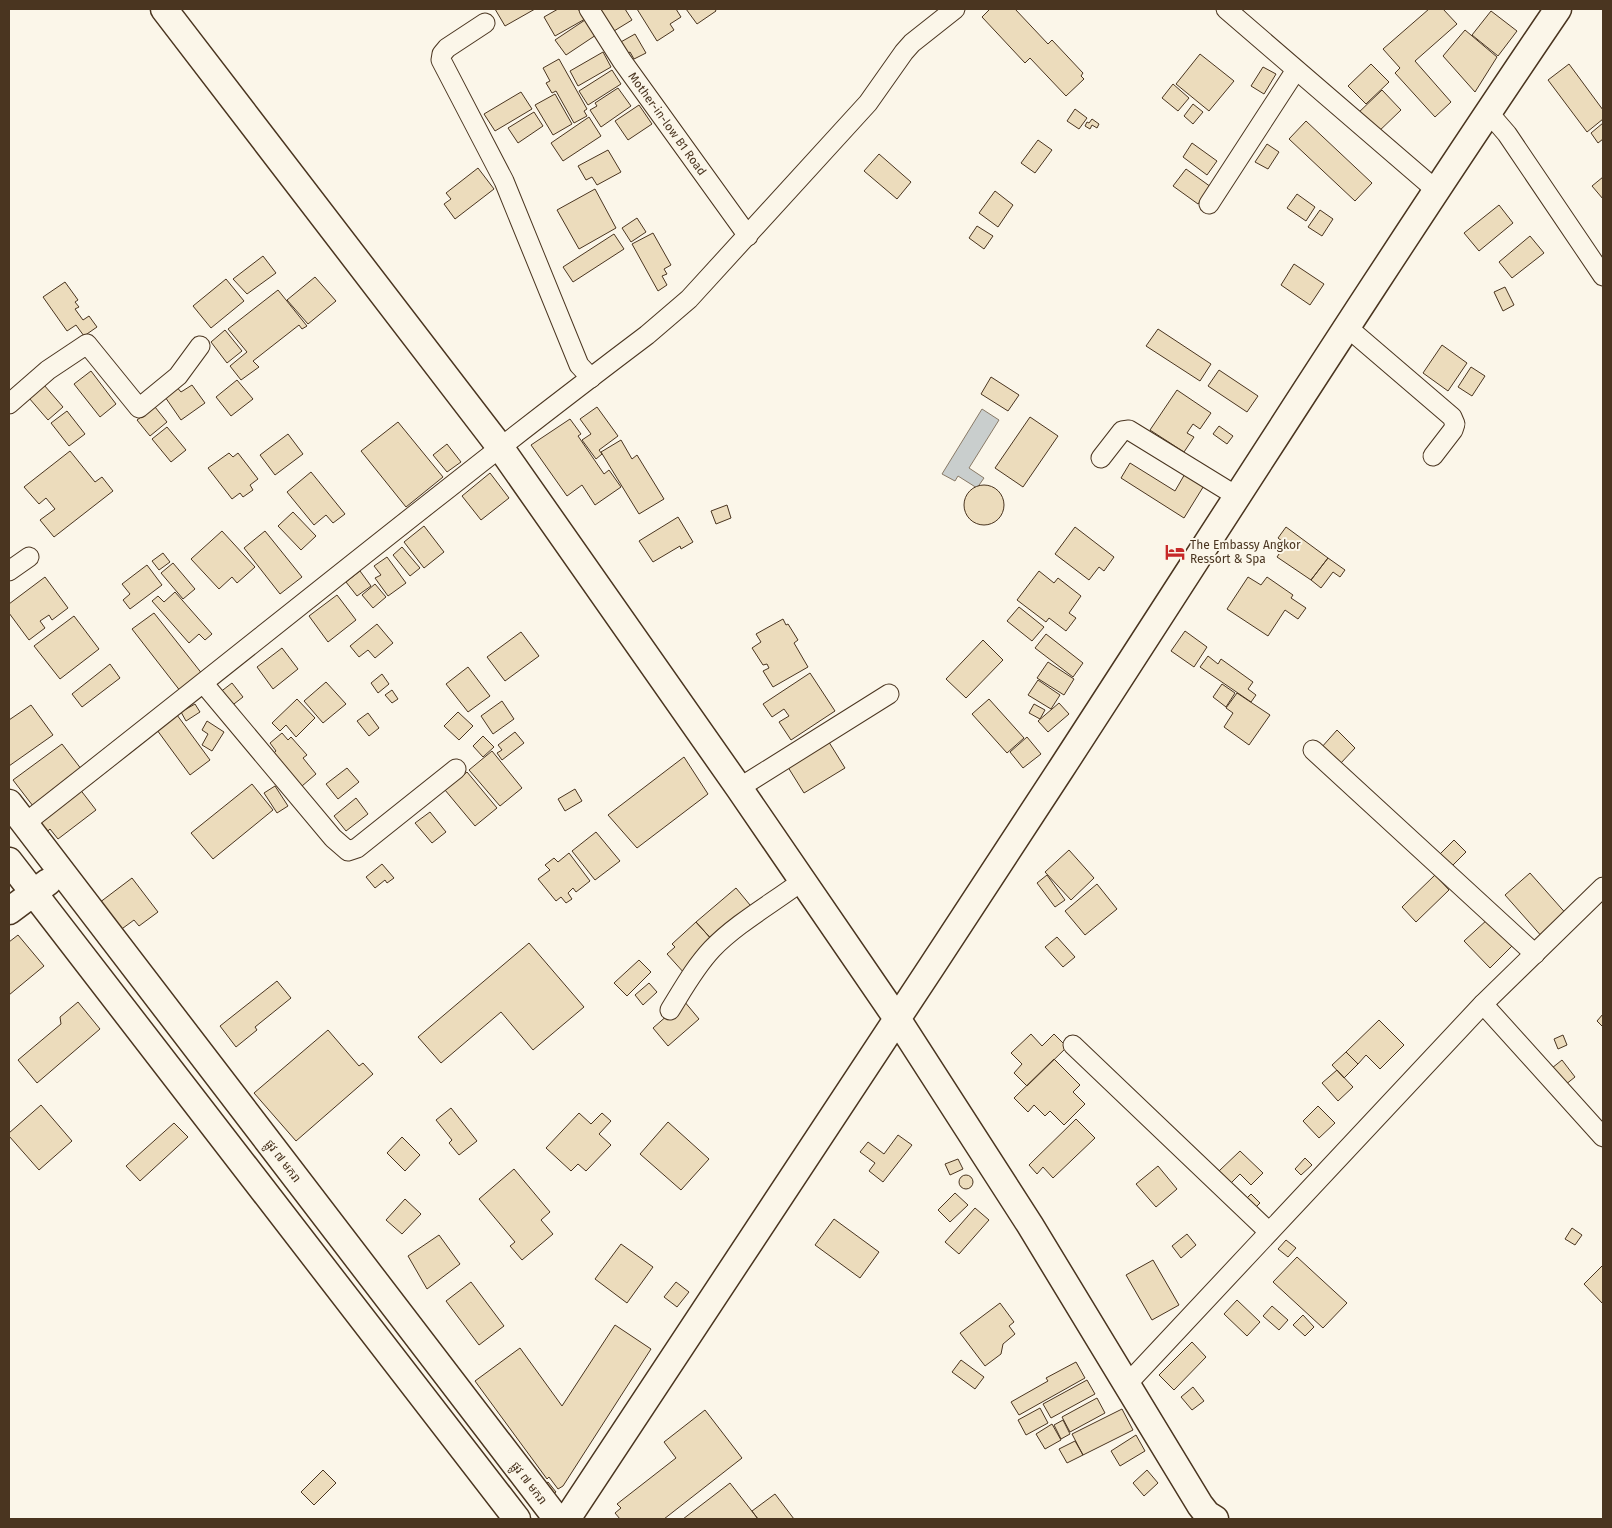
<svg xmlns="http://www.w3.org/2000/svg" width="1612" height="1528" font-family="'Fira Sans','Noto Sans Khmer',sans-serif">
<rect width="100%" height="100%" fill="#fbf6e9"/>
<path fill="#c9cecd" stroke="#887966" d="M982,409L999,420L969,468L984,478L977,488L958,476L955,481L942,474Z"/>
<path fill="#ecdcbc" stroke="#4a3520" d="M495,9H535L505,26Z
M558,9H578L585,19L555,36L544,17Z
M602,9H625L632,20L614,31L600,10Z
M637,9H676L681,17L670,24L674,30L657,41Z
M686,9H715L716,11L697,24Z
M990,9H1015L1048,44L1052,40L1083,73L1081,76L1084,79L1066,96L1030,58L1025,63L982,17Z
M1429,9H1443L1457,24L1415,61L1451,102L1435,117L1395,73L1400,68L1383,49Z
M1491,11L1517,31L1498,56L1472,35Z
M585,20L596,35L566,55L555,40Z
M1465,30L1497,57L1475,92L1443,56Z
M635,34L646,53L634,59L630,52L625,55L619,43Z
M603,52L611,67L578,86L570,71Z
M1200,54L1234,81L1209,111L1176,84Z
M559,59L587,109L584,111L587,116L574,123L556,91L552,93L546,83L550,81L543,68Z
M1371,64L1389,82L1366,104L1348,86Z
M1569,64L1603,110V119L1587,132L1548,80Z
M1263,67L1276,74L1264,94L1251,86Z
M612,70L621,84L588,105L579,91Z
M1173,84L1189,98L1178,111L1162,98Z
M618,88L631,106L601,127L590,110L597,106L595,103Z
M1382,90L1401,110L1375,135L1356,115Z
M521,92L532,109L495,131L484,114Z
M555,94L572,124L553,135L535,105Z
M1193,104L1203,112L1193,124L1184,116Z
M639,105L652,124L628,140L615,121Z
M1075,109L1087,118L1079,129L1067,121Z
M534,112L543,126L518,143L508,128Z
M589,117L601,136L563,161L551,143Z
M1092,119L1099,124L1097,128L1092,125L1090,129L1085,126L1087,122L1089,123Z
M1306,121L1372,183L1355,201L1289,139Z
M1603,123V139L1598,143L1591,133Z
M1038,140L1052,150L1035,173L1021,163Z
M1192,143L1217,161L1207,175L1183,157Z
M1267,144L1279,152L1268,169L1255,162Z
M608,150L621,172L597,185L592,177L586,180L578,166Z
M879,154L911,182L897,199L864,171Z
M478,168L494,189L455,219L444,204L451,199L446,193Z
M1186,169L1211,187L1198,204L1173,186Z
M1603,177V199L1592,186Z
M595,189L616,228L579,249L557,210Z
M995,191L1013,205L998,227L979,213Z
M1297,194L1315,207L1306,221L1287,208Z
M1499,205L1513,223L1479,251L1464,233Z
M1320,210L1333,219L1322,236L1308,227Z
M637,218L646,232L631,242L622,228Z
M977,226L993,236L984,249L969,238Z
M653,233L671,265L664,269L667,274L662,276L667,285L658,291L632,244Z
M614,234L624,249L573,282L563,267Z
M1530,236L1544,253L1512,278L1499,262Z
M263,256L276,273L247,294L233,279Z
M1294,264L1324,284L1310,305L1281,285Z
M315,277L336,301L308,324L287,300Z
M226,279L244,301L211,328L193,306Z
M65,282L78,300L75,302L79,307L75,309L83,320L89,316L97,327L84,336L76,325L67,331L43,297Z
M1505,287L1514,305L1503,311L1494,292Z
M278,290L307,326L302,329L299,325L253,361L259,367L241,380L230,366L247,352L228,329Z
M1158,329L1211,364L1200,381L1146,346Z
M225,330L242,351L227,363L211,342Z
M1442,345L1467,363L1448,391L1423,373Z
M1471,367L1485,376L1472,396L1458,387Z
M1219,370L1258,396L1247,412L1208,386Z
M91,371L116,404L100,417L74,384Z
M991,377L1019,395L1008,411L981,394Z
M237,380L253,399L231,416L216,397Z
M44,385L63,407L48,420L29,398Z
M175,385L181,392L192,385L205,403L181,420L163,394Z
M1177,390L1211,413L1200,429L1193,424L1187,433L1194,437L1184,452L1150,430Z
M155,407L167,422L150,436L137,420Z
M597,407L618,436L599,450L602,454L596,459L582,440L591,434L580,419Z
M67,411L85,434L69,446L51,423Z
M1030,417L1058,436L1023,487L995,468Z
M570,419L581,434L578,436L604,474L609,470L621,487L595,505L582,485L567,496L531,445Z
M398,422L443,477L406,507L361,451Z
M1219,426L1233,436L1227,444L1213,434Z
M167,427L186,450L171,462L152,439Z
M288,434L303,454L275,475L260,455Z
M621,440L632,459L637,455L664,499L639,514L601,452Z
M447,444L461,462L447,472L433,455Z
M70,451L95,482L102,477L113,491L54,537L40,520L55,509L46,498L39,504L24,487Z
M229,453L233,457L238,453L258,479L250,485L253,490L243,497L240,493L232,499L208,468Z
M1130,463L1175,491L1186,472L1205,484L1184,518L1121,478Z
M311,472L345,514L333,523L326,515L314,525L287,492Z
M490,473L509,498L481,520L462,496Z
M964 505a20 20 0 1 1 40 0a20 20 0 1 1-40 0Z
M727,505L731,518L716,524L711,511Z
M293,512L316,536L301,550L278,526Z
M678,517L693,542L681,549L680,546L653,562L639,541Z
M424,526L444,552L424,568L404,542Z
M1075,527L1114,557L1104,571L1099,567L1089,580L1055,554Z
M1286,527L1328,558L1311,580L1277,557L1286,544L1278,538Z
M222,531L255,567L237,583L232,577L219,589L191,559Z
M265,531L302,577L280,594L244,548Z
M402,547L420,568L410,576L393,555Z
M163,553L170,562L159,570L152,561Z
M387,557L406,583L388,596L375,578L381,575L374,566Z
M1328,558L1345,570L1340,577L1333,572L1321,588L1311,580Z
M173,563L195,589L183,599L161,573Z
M147,565L162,585L130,609L123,600L130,594L122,584Z
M360,571L371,586L357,596L346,582Z
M1039,571L1054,583L1058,578L1081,596L1069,613L1076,618L1066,631L1049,618L1046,622L1017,600Z
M45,577L68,608L52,620L49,615L40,621L45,628L29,640L9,613V604Z
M1248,577L1261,585L1267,577L1293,595L1291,598L1306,608L1298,619L1285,610L1268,636L1227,609Z
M375,584L386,597L373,608L362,595Z
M175,592L212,634L205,640L199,634L189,643L152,601L158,596L164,602Z
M337,595L356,620L328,642L309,616Z
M1019,607L1044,627L1032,641L1007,621Z
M154,613L203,675L181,692L132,629Z
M74,616L99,649L60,679L34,646Z
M783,619L786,625L788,624L798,640L794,643L808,667L773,687L763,671L769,668L767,664L763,665L752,648L761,642L756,634Z
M377,624L393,643L375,658L368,650L359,657L350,646Z
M1185,631L1207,647L1194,667L1171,651Z
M521,632L539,656L505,681L487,657Z
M1046,634L1083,663L1073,677L1035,648Z
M983,640L1003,660L966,698L946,679Z
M282,648L298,669L273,689L257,667Z
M1208,656L1218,664L1221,659L1253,682L1248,689L1256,695L1251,702L1200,667Z
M1048,662L1074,679L1064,695L1037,678Z
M110,664L120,678L82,707L72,694Z
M468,667L490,696L468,712L446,684Z
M810,673L835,711L791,740L779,722L789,716L784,709L772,717L763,704Z
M382,674L389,684L378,693L371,683Z
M1038,680L1060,695L1051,709L1028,695Z
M326,682L346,704L323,723L304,701Z
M232,683L243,697L230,707L219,693Z
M1222,684L1235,693L1226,707L1213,697Z
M392,690L398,699L392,703L385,695Z
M1237,693L1270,715L1249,745L1224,727L1233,713L1226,708Z
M297,699L315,718L296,737L286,725L280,731L272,723Z
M989,699L1024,738L1007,753L972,714Z
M502,701L514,719L493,734L481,716Z
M1059,703L1069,714L1048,732L1038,721Z
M195,704L200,712L186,721L181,712Z
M1034,704L1045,710L1040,719L1029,713Z
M31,705L53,735L9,766V720Z
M458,712L473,726L459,740L444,726Z
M368,713L379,728L369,736L357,721Z
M177,715L210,760L190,775L157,730Z
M207,721L224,732L212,751L202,745L208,734L202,730Z
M1337,730L1355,748L1340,764L1321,748Z
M515,732L524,743L502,760L497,753L502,750L498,745Z
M282,733L288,740L291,737L307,755L303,758L316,774L302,786L269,757L276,751L270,743Z
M483,736L494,747L483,757L473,746Z
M1027,737L1041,754L1023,768L1010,752Z
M827,739L845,768L804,793L786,764Z
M62,744L82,770L33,806L13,780Z
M492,751L522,788L500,806L469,770Z
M684,757L708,794L637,848L608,815Z
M347,768L359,782L338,799L326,784Z
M467,772L497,808L475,826L445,790Z
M252,784L273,810L213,859L191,833Z
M275,786L288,806L277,813L264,793Z
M79,788L96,810L58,839L50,829L41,837L34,827Z
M575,789L582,801L565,811L558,799Z
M356,798L368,814L346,831L334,816Z
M430,812L446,832L432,843L415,823Z
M596,832L620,861L595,880L572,851Z
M1454,840L1466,852L1452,866L1440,854Z
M1069,850L1094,878L1071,900L1045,872Z
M569,853L590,881L576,892L573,888L568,893L572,899L566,903L561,897L556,901L538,879L550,870L545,865L554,858L558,862Z
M382,864L394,878L387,883L385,880L375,888L366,877Z
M1530,873L1569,917L1544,939L1505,895Z
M1047,875L1065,900L1055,907L1037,883Z
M1435,875L1449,890L1416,922L1402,907Z
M132,878L158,912L139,926L134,920L119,931L95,906Z
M1097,884L1117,909L1085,935L1065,911Z
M736,888L755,911L714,942L696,922Z
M1488,919L1513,945L1490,968L1464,941Z
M696,922L714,942L685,974L667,954L675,947L672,944Z
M18,935L44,966L9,995V942Z
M1057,937L1075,957L1063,967L1045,947Z
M529,943L584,1007L533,1050L501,1012L441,1063L418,1037Z
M639,960L651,972L627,996L614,983Z
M277,981L291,998L255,1027L257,1030L236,1047L220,1026Z
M649,983L657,992L643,1005L635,995Z
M684,1001L699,1019L668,1046L653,1028Z
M78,1002L100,1029L37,1083L18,1060L61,1024L60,1017Z
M1603,1014V1027L1597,1021Z
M1379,1020L1404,1045L1380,1069L1366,1055L1358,1064L1346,1052Z
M328,1030L359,1066L363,1063L373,1074L296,1141L254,1093Z
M1031,1034L1042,1046L1054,1034L1067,1047L1027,1086L1014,1073L1022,1064L1011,1053Z
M1563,1035L1567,1045L1558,1049L1554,1039Z
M1346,1052L1358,1064L1344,1078L1332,1065Z
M1054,1059L1080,1085L1073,1092L1085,1104L1064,1125L1050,1111L1045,1116L1034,1105L1028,1112L1014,1098Z
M1562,1060L1575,1077L1565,1085L1552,1068Z
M1337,1070L1353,1087L1338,1101L1322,1083Z
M41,1105L72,1141L39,1170L9,1136V1133Z
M1318,1106L1335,1123L1319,1138L1303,1121Z
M451,1108L477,1141L459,1155L449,1143L452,1140L436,1120Z
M579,1113L591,1124L602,1113L611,1121L599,1134L611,1145L586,1171L578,1164L571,1171L546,1148Z
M1076,1119L1095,1138L1053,1178L1043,1167L1037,1174L1029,1165Z
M668,1122L709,1159L681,1190L640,1154Z
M174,1123L188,1137L140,1181L126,1166Z
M898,1135L912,1145L883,1182L869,1171L875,1163L860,1152L868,1142L884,1154Z
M402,1137L420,1155L405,1171L387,1153Z
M1240,1151L1263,1173L1251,1185L1240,1174L1231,1183L1219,1171Z
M1305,1158L1312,1165L1301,1175L1295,1169Z
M958,1159L963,1169L950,1175L945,1164Z
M1158,1166L1177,1189L1156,1207L1136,1184Z
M514,1169L550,1212L541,1220L553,1234L522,1260L510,1246L515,1242L479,1199Z
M959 1182a7 7 0 1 1 14 0a7 7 0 1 1-14 0Z
M955,1193L968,1205L950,1222L938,1210Z
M1251,1194L1260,1203L1250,1213L1241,1204Z
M405,1199L421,1214L402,1234L386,1220Z
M975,1208L989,1220L959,1254L945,1242Z
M834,1219L879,1252L860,1278L815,1245Z
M1572,1228L1582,1235L1575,1245L1565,1239Z
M1187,1234L1196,1245L1181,1258L1172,1246Z
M439,1235L460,1264L427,1289L408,1256Z
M1286,1240L1296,1248L1288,1257L1278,1249Z
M621,1244L653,1267L627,1303L595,1279Z
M1297,1257L1347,1303L1323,1328L1273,1282Z
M1153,1260L1179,1305L1152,1320L1126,1275Z
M1603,1265V1304L1584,1284Z
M471,1282L504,1326L479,1345L446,1301Z
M676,1282L689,1292L677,1307L664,1297Z
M1237,1300L1260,1322L1247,1336L1224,1314Z
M1000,1303L1014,1322L1009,1326L1015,1334L1003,1344L1001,1354L985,1366L960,1333Z
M1272,1306L1288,1320L1279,1330L1263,1316Z
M1303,1315L1314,1327L1305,1336L1293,1325Z
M615,1325L651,1349L563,1486L558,1489L549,1477L547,1479L475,1381L520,1348L562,1406Z
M1192,1342L1206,1357L1174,1390L1159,1375Z
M961,1360L984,1377L975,1389L952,1372Z
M1076,1362L1085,1378L1019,1415L1011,1402L1048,1381L1046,1378Z
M1087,1380L1095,1394L1051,1418L1043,1404Z
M1193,1387L1204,1401L1192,1410L1181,1397Z
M1097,1398L1105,1413L1070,1432L1062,1417Z
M1040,1408L1048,1423L1026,1435L1018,1420Z
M1122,1409L1133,1430L1083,1455L1072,1434Z
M705,1410L742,1458L664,1519H620L615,1513L621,1508L617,1504L676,1458L664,1442Z
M1063,1420L1070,1434L1061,1439L1054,1425Z
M1052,1424L1061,1440L1045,1449L1036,1434Z
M1136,1435L1145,1451L1120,1466L1111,1451Z
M1075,1441L1083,1455L1067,1463L1059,1449Z
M323,1470L336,1483L314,1505L301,1492Z
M1147,1470L1158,1483L1144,1496L1133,1483Z
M548,1482L556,1492L546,1499L538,1489Z
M730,1483L758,1519H683Z
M775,1494L794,1519H758L752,1511Z"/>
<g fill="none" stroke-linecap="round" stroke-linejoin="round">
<defs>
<g id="street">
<path id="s1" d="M589,9L622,61L748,236"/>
<path d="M1226,9L1436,190"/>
<path d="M485,23L447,48L442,54L441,60L504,181L579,365L591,378"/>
<path d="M1488,112L1507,134L1603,276"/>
<path d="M1209,204L1296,70"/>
<path d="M1347,327L1452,417L1455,424L1453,430L1433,456"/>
<path d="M9,404L48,370L87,344L139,408L178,376L200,346"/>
<path d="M1101,458L1122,431L1129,430L1238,497"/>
<path d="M9,571L29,557"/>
<path d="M204,684L333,838L348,851L357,848L456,769"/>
<path d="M1313,750L1535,954"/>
<path d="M739,788L889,694"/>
<path d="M24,824C232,662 436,494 647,335L689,299L868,103L904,52L912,43L955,9"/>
<path d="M1483,1004L1603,1137"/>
<path d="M670,1010C683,989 695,967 712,949C737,923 773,903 802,881"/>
<path d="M1073,1045L1269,1232"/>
<path d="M1128,1383L1483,1004L1603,887"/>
</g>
<path id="secondary" d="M164,9L500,447L739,788L898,1020L1030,1225L1200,1505L1207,1514L1215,1519
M9,803L557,1519
M9,861L517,1519
M9,911L48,882
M567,1519C731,1268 898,1020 1061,769C1226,515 1388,259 1558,9"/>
</defs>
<use href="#street" stroke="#4a3520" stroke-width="21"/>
<use href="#secondary" stroke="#4a3520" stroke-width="29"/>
<use href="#street" stroke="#fbf6e9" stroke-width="19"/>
<use href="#secondary" stroke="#fbf6e9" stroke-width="26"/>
</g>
<defs>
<symbol id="hotel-bare" viewBox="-9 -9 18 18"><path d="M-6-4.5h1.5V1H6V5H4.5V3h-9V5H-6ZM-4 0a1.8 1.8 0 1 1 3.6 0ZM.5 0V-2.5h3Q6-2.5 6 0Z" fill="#c62828" stroke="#fbf6e9" stroke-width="2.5" paint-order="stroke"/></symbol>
</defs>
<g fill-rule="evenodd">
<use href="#hotel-bare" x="1161" y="538" width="28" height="28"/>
</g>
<g text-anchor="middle" stroke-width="4" stroke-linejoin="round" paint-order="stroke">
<g font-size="12" fill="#4a3520" stroke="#fbf6e9">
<text dy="4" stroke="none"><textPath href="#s1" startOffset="139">Mother-in-low B1 Road</textPath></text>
<text transform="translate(283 1161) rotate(53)" y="4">ផ្លូវ ៧ មករា</text>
<text transform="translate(529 1483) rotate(53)" y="4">ផ្លូវ ៧ មករា</text>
</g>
<g font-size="12" fill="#4a3520" stroke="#fbf6e9" text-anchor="start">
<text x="1190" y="549">The Embassy Angkor<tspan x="1190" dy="14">Ressort &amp; Spa</tspan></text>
</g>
</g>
<rect width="1612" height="1528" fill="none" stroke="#4a3520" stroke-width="20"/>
</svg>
